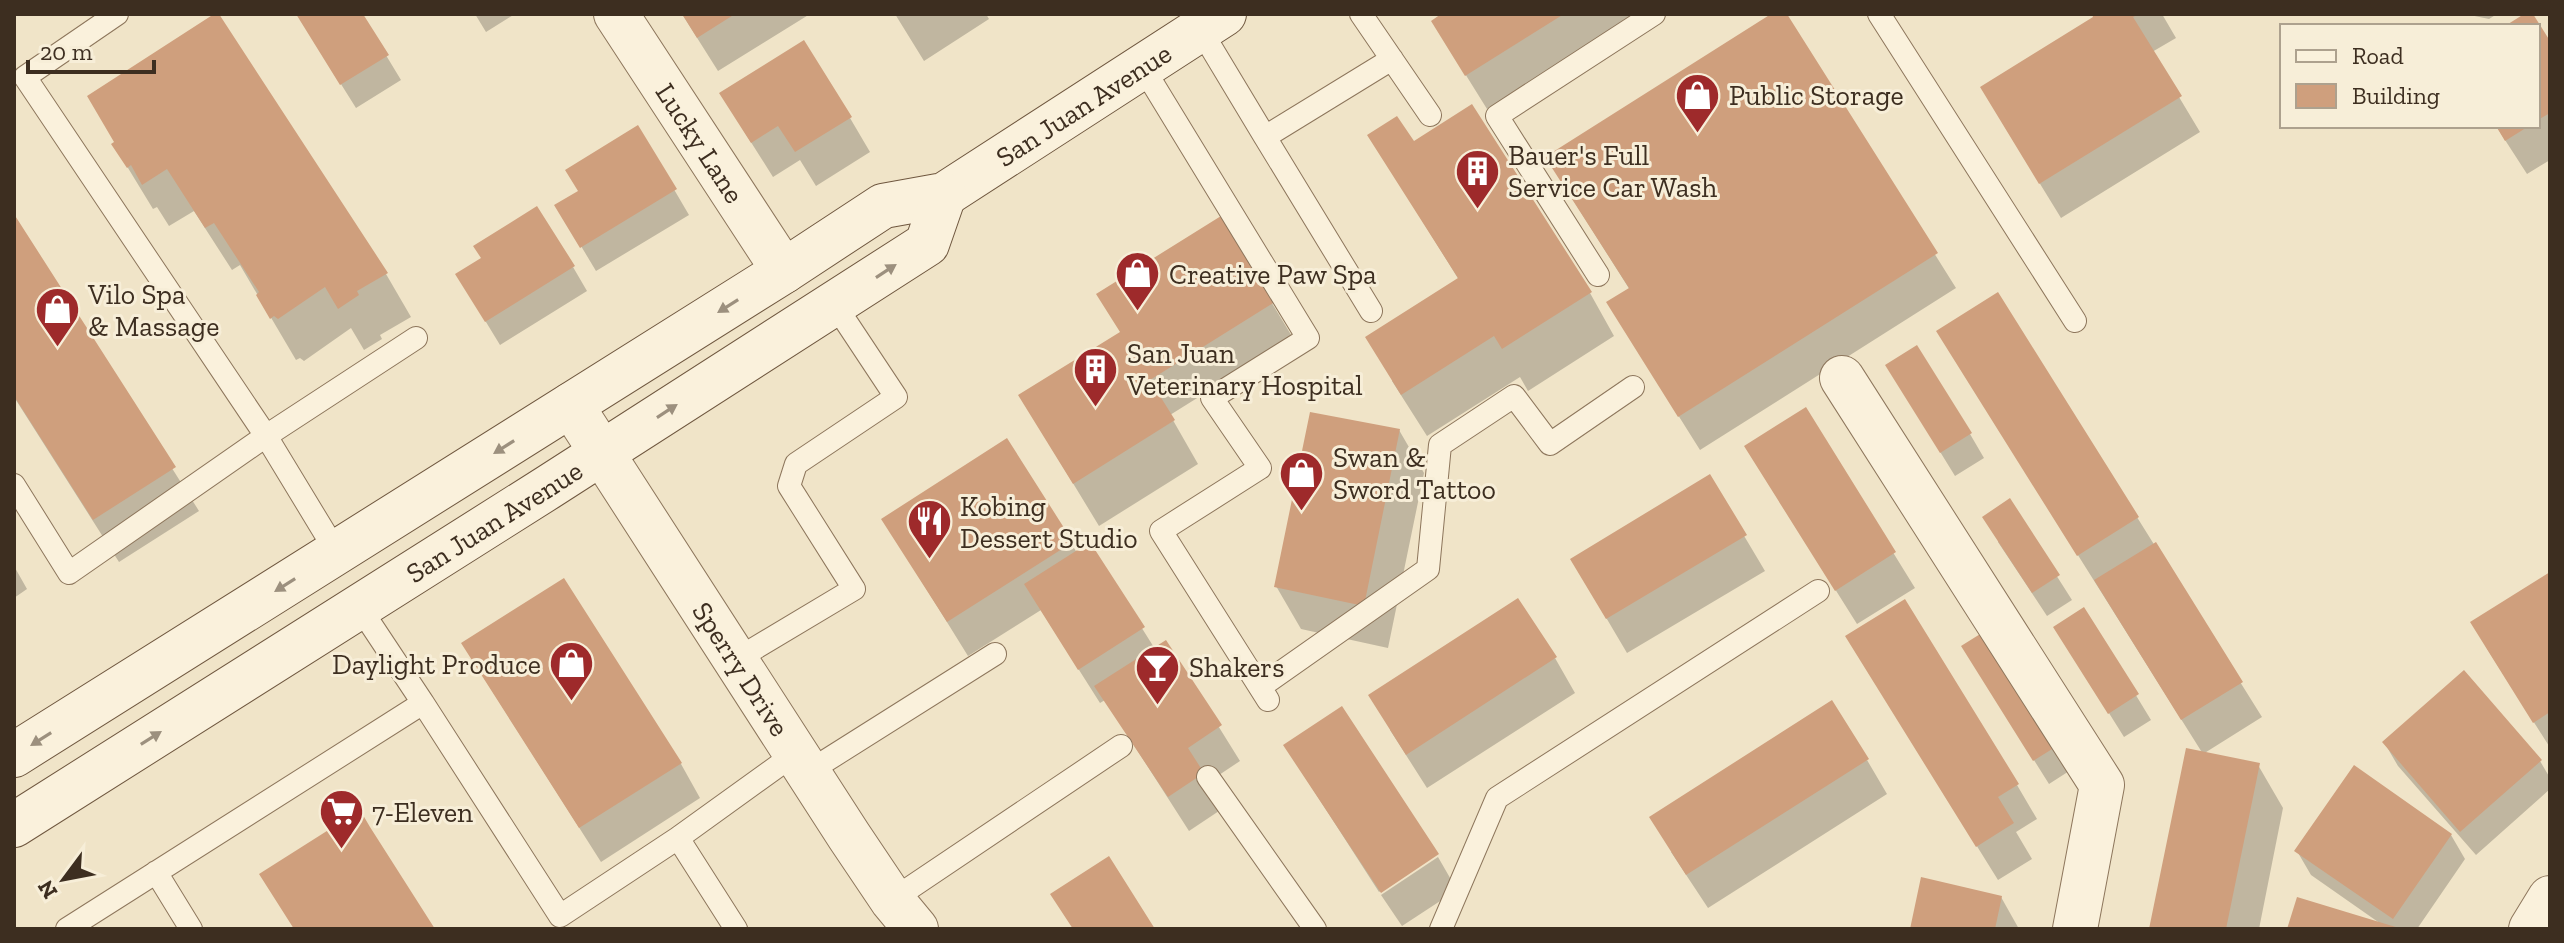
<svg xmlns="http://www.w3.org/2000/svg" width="2564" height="943" font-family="'Zilla Slab',serif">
<rect width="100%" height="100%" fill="#f0e4c8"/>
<path fill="#0003" d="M297,14H361L401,80L356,108Z
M475,14H515L486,32Z
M682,14H810L718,71Z
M895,14H986L989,19L924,61Z
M1445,14H1639L1487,109L1454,56Z
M1775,14H1784L1956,288L1700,450L1629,337L1630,290L1568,192Z
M2093,14H2162L2176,38L2152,52L2200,132L2061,218L2002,122L2095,18Z
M2465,14H2497L2489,19Z
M2528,14H2531L2550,45V160L2527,174L2496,126H2538V26H2509Z
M217,15L386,274L411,317L380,335L382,339L364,350L351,328L304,361L300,358L296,360L240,265L232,270L194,211L169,226L157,207L153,209L114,145Z
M850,118L870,152L816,186L800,160L773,177L742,128Z
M638,128L689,215L596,271L557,206L580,192Z
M1369,135L1590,293L1614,336L1528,391L1520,377L1427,436L1392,381L1459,280Z
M14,218L199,511L119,562L14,397Z
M1221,219L1293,338L1170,415L1198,464L1099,526L1020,396L1121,333Z
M573,267L587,291L500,345L472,299Z
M1998,295L2262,717L2203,754L1959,366Z
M1902,390L1970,434L1984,458L1955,476Z
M1805,410L1915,588L1857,624L1767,481Z
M1399,430L1424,473L1388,648L1301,629L1276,586Z
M1709,477L1765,571L1627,653L1572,560Z
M2009,501L2072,600L2047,616L1998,542Z
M883,519L1071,543L1077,553L1089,544L1155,649L1166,642L1240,761L1207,783L1222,809L1189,831L1105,700L1100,703L1041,610L968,656Z
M14,566L27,589L14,598Z
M2550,574V745L2549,746L2486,647Z
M2084,610L2151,720L2124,737L2070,651Z
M1555,658L1575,693L1427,788L1390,730Z
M1868,671L2017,785L2037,819L2016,832L2032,859L1998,880Z
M1978,671L2077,766L2049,784Z
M484,678L681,764L700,798L601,862Z
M2384,742L2540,761L2550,778V789L2476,855L2398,766Z
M1285,746L1436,854L1379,892Z
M1867,760L1887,794L1708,908L1671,852Z
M2258,765L2283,808L2259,929H2151Z
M2451,835L2465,859L2417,929H2289L2381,924L2311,875L2297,851Z
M1438,857L1457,890L1402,926L1381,895Z
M2001,897L2019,929H1912Z"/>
<path fill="#cf9f7d" d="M214,14H219L388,273L357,291L359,295L338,309L325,287L278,319L274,316L270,319L256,295L259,292L214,223L205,228L167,169L142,185L131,165L127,168L111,144L114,142L87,96Z
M296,14H363L389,55L340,85Z
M682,14H735L697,38Z
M1441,14H1564L1465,76L1431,21Z
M1771,14H1787L1938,253L1678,417L1606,302L1629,288L1545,157Z
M2092,14H2139L2133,17L2182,96L2039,184L1980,87L2093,17Z
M2524,14H2533L2550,41V113L2538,120V26H2505Z
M804,40L852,117L795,152L778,126L751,143L719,93Z
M1472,104L1592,292L1502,349L1494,336L1401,395L1365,337L1458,278L1367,135L1397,116L1414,141Z
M638,125L677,189L580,248L554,205L578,191L565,170Z
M2496,126H2529L2505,141Z
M537,206L575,266L485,322L455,274L481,258L473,246Z
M14,214L176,467L93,520L14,396Z
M1221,216L1275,302L1150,380L1175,420L1073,484L1018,395L1120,332L1096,294Z
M1998,292L2139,517L2077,556L1936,331Z
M1917,345L1972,433L1940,453L1885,365Z
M1806,407L1896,552L1835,591L1744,446Z
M1310,412L1400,429L1364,606L1274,587Z
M1007,438L1073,542L947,622L881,519Z
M1710,474L1747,535L1606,619L1570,559Z
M2010,498L2060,575L2032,593L1982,517Z
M1090,542L1145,627L1078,670L1024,584Z
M2156,542L2243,682L2181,720L2094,580Z
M2550,572V712L2533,723L2470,622Z
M564,578L682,763L579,828L461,643Z
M1518,598L1557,657L1406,755L1368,695Z
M1905,599L2019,784L1998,797L2014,823L1976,847L1845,636Z
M2084,607L2139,694L2108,714L2053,627Z
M1993,626L2065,741L2033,761L1961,646Z
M1166,640L1222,725L1188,748L1204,773L1168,797L1094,686Z
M2464,670L2542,760L2460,832L2382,742Z
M1832,700L1869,759L1686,875L1649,817Z
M1342,706L1439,854L1381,893L1283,745Z
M2186,748L2260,763L2226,929H2149Z
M2354,765L2452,834L2393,919L2294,851Z
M360,810L370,827L435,929H294L259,874Z
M1109,856L1155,929H1073L1050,894Z
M1921,877L2002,896L1995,929H1910Z
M2297,897L2399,928V929H2287Z"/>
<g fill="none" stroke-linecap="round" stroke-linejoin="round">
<defs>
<path id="service" d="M117,14L25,77L266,436L337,553
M1361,14L1430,115
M1879,14L2075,321
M1200,29L1265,137
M1142,66L1308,338L1212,398L1260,468L1161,531L1268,700
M1598,275L1497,116L1654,14
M1371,311L1265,137L1392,59
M14,485L69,573L266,436L416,338
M737,659L854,589L789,486L796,464L896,397L835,305
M1260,687L1428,569L1440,445L1514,396L1550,444L1633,387
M423,703L560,916L678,838L796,753
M808,772L995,654
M1208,777L1315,929
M678,838L736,929
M156,872L191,929
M892,900L1121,746
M67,929L423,703L360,608
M1441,929L1497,798L1818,591"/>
<g id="minor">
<path id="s1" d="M616,14L784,271"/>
<path d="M1842,378L2102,785L2075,929"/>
<path id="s2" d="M571,405L849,836L892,900L916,929"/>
<path d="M2531,929L2550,898"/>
</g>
<g id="secondary">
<path id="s3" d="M14,755L784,271L883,206L944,195L1224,14"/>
<path id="s4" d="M14,825L547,488L927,244L944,195"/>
</g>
</defs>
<use href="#service" stroke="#8d765c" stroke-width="24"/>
<use href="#minor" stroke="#8d765c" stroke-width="46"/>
<use href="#secondary" stroke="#6f573f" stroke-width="46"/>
<use href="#service" stroke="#faf1dc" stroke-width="22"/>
<use href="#minor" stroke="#faf1dc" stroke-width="44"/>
<use href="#secondary" stroke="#faf1dc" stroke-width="44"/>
</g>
<defs><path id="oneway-solid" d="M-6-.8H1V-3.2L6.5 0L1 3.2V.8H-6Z" transform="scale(2)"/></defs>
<g fill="#9c907e">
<use href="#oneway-solid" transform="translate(886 271) rotate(-33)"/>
<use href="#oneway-solid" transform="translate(728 306) rotate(148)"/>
<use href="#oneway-solid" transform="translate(667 411) rotate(-33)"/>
<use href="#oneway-solid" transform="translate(504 447) rotate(148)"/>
<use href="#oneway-solid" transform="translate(285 585) rotate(148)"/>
<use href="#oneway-solid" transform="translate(151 738) rotate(-32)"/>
<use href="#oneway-solid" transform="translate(41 739) rotate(148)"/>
</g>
<defs>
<symbol id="shop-pin" viewBox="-11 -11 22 30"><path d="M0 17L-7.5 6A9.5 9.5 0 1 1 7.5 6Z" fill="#9e2a2b" stroke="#f7eed8"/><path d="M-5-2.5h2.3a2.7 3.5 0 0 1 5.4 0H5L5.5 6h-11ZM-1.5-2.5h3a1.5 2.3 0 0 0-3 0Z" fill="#fff"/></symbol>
<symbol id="building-pin" viewBox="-11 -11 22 30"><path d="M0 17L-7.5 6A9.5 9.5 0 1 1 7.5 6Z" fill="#9e2a2b" stroke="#f7eed8"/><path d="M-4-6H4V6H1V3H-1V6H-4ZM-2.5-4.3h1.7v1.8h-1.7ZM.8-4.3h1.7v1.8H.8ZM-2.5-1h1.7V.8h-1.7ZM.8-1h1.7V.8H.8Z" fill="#fff"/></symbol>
<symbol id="restaurant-pin" viewBox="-11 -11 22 30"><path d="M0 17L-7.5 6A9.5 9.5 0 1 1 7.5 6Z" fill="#9e2a2b" stroke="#f7eed8"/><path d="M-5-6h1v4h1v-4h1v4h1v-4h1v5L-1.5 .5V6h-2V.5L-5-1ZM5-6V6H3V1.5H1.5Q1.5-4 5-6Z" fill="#fff"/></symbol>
<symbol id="bar-pin" viewBox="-11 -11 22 30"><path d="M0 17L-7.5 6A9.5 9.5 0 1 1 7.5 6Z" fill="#9e2a2b" stroke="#f7eed8"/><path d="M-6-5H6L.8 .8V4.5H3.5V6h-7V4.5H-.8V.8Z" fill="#fff"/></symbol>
<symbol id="supermarket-pin" viewBox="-11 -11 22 30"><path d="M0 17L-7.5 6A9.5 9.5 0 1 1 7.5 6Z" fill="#9e2a2b" stroke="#f7eed8"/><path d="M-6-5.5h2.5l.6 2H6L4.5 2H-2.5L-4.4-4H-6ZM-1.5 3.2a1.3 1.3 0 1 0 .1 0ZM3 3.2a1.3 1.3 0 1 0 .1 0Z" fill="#fff"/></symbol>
</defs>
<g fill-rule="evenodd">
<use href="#shop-pin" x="1672" y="70" width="51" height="69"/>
<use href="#building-pin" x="1452" y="146" width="51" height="69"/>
<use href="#shop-pin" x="1112" y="248" width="51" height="69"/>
<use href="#shop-pin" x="32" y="284" width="51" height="69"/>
<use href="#building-pin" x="1070" y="344" width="51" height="69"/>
<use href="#shop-pin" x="1276" y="448" width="51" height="69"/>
<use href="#restaurant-pin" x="904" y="496" width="51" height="69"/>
<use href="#shop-pin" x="546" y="638" width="51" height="69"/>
<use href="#bar-pin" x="1132" y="642" width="51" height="69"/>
<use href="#supermarket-pin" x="316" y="786" width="51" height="69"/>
</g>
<g text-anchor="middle" stroke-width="6" stroke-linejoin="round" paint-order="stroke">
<g font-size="28" fill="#3d2e20" stroke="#f7eed8" text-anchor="start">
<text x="1729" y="105">Public Storage</text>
<text x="1508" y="165">Bauer's Full<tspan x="1508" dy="32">Service Car Wash</tspan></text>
<text x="1169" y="284">Creative Paw Spa</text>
<text x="88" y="304">Vilo Spa<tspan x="88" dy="32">&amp; Massage</tspan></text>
<text x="1127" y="363">San Juan<tspan x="1127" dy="32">Veterinary Hospital</tspan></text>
<text x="1333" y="467">Swan &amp;<tspan x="1333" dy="32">Sword Tattoo</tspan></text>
<text x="960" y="516">Kobing<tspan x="960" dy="32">Dessert Studio</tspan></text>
<text x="541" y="674" text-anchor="end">Daylight Produce</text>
<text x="1189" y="677">Shakers</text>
<text x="372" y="822">7-Eleven</text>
</g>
<g font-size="28" fill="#3d2e20" stroke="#f7eed8">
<text dy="10" stroke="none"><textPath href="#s3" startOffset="1256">San Juan Avenue</textPath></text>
<text dy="10" stroke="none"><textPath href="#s1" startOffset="154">Lucky Lane</textPath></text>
<text dy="10" stroke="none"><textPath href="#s4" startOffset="568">San Juan Avenue</textPath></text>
<text dy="10" stroke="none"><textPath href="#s2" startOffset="314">Sperry Drive</textPath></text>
</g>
</g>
<rect width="2564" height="943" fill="none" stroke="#3d2e20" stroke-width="32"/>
<rect x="2280" y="24" width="260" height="104" fill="#f7eed8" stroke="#ada18e" stroke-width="2"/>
<rect x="2296" y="50" width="40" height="12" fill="#faf1dc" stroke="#ada18e" stroke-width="2"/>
<text x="2352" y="64" font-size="24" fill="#3d2e20">Road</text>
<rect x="2296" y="84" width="40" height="24" fill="#cf9f7d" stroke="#ada18e" stroke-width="2"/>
<text x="2352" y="104" font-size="24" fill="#3d2e20">Building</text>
<g transform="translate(64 879) rotate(238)" stroke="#f7eed8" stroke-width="6" paint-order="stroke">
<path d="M0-6L14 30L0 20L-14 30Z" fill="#3d2e20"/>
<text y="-12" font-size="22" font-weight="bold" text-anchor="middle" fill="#3d2e20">N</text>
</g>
<path d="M28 60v12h126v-12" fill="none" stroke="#3d2e20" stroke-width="4"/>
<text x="40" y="60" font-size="24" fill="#3d2e20" stroke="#f7eed8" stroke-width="6" paint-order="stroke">20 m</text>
</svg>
